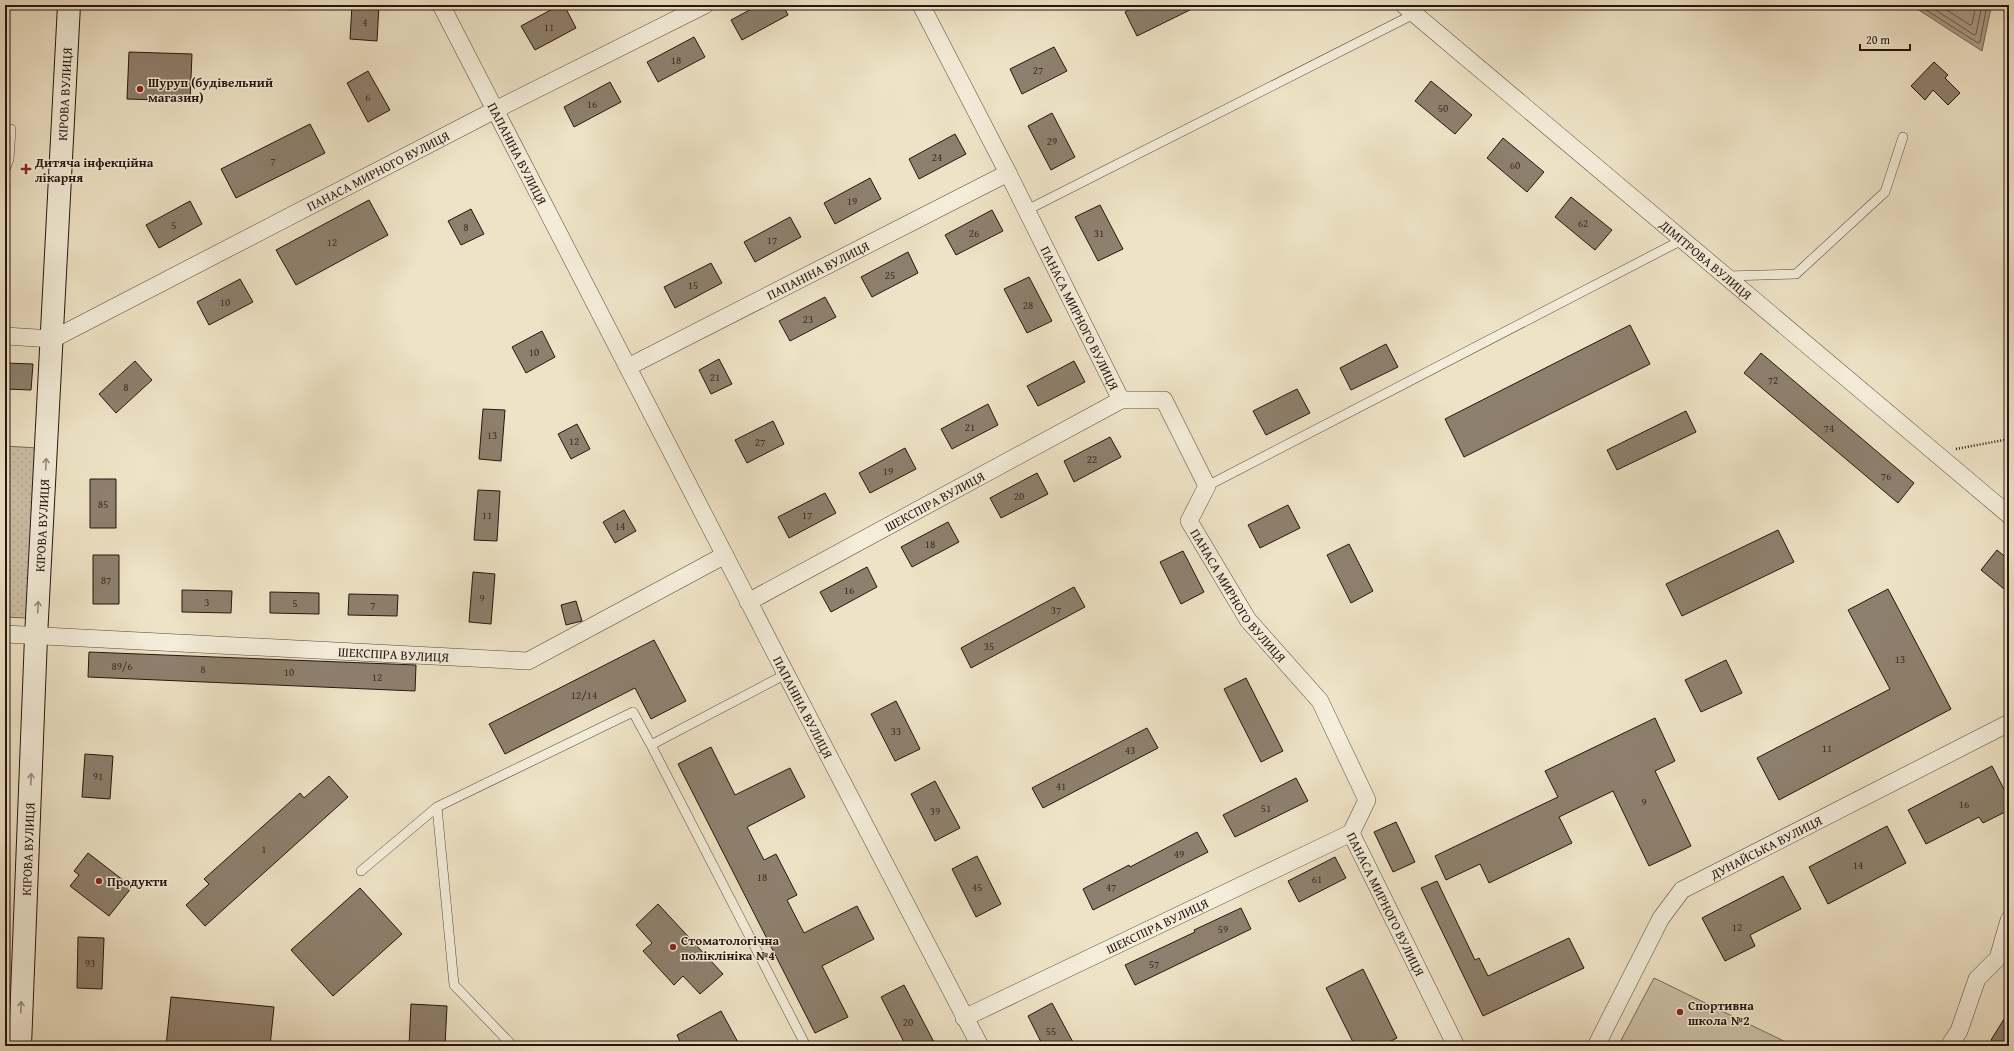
<svg xmlns="http://www.w3.org/2000/svg" width="2014" height="1051" font-family="'Gentium Book Plus',serif">
<defs>
<pattern id="grass-dots" width="8" height="8" patternUnits="userSpaceOnUse"><rect width="8" height="8" fill="#ccc0a7"/><path d="M2 2h.1M6 6h.1" fill="none" stroke="#afa48f" stroke-width="1.8" stroke-linecap="round"/></pattern>
</defs>
<rect width="100%" height="100%" fill="#eee3c6"/>
<filter id="stains"><feTurbulence type="fractalNoise" baseFrequency=".005" numOctaves="4"/><feColorMatrix values="0 0 0 0 .2 0 0 0 0 .09 0 0 0 0 .02 0 0 0 .5 -.17"/></filter>
<radialGradient id="worn" r=".72"><stop offset=".6" stop-color="#630" stop-opacity="0"/><stop offset="1" stop-color="#630" stop-opacity=".3"/></radialGradient>
<path fill="url(#grass-dots)" stroke="#786a5b" d="M5,446L37,448L26,618L5,617Z"/>
<path fill="#ccc0a7" stroke="#786a5b" d="M1654,978L1794,1046H1618Z"/>
<path fill="#aa9d88" stroke="#756758" d="M1911,5H1990L1991,8L1982,51Z"/>
<g fill="none" stroke-linecap="round" stroke-linejoin="round">
<path stroke="#68594c" stroke-width="1" d="M1918,5L1978,43L1980,42L1987,5
M1928,5L1974,35L1976,34L1982,5
M1939,5L1970,25L1972,24L1976,5"/>
</g>
<path fill="#8e806e" stroke="#25150f" d="M352,5H379L377,41L350,39Z
M560,5H564L576,28L535,50L521,26Z
M759,5H783L788,15L742,40L731,20Z
M1138,5H1200L1137,36L1125,12Z
M694,37L705,57L658,82L647,62Z
M1054,47L1067,71L1022,94L1010,69Z
M129,52L192,54L190,101L127,99Z
M1934,62L1948,75L1945,78L1960,93L1948,105L1933,90L1925,100L1911,86Z
M368,71L390,110L368,122L347,83Z
M1431,81L1472,115L1455,134L1415,101Z
M610,82L621,102L574,127L564,107Z
M1052,113L1075,157L1051,170L1028,126Z
M310,124L325,153L236,198L221,169Z
M955,134L966,154L919,179L909,159Z
M1503,138L1544,172L1527,192L1487,158Z
M870,178L881,199L835,224L824,203Z
M1571,197L1612,230L1595,250L1555,217Z
M369,200L388,235L296,285L276,250Z
M190,201L202,224L159,248L146,225Z
M1100,205L1123,249L1098,261L1075,217Z
M471,209L484,234L461,245L448,221Z
M992,210L1003,231L956,255L945,235Z
M790,217L801,237L755,262L744,242Z
M908,252L918,273L872,297L861,277Z
M711,263L722,283L675,308L664,287Z
M1029,277L1052,321L1027,333L1004,289Z
M240,279L253,302L209,325L197,302Z
M825,297L836,317L790,341L779,321Z
M1630,325L1650,364L1464,457L1445,419Z
M542,331L555,357L526,373L512,347Z
M1386,344L1398,367L1351,390L1340,368Z
M1761,353L1914,483L1898,503L1744,373Z
M719,359L732,384L711,394L699,370Z
M135,361L152,380L116,413L99,394Z
M1074,361L1085,382L1038,406L1027,386Z
M5,363L33,364L31,390L5,389Z
M1297,389L1310,413L1266,435L1253,411Z
M988,404L998,425L952,449L941,429Z
M483,409L505,410L501,461L479,459Z
M1686,411L1696,432L1617,470L1607,450Z
M773,421L784,444L747,463L735,440Z
M577,424L590,449L571,459L558,434Z
M1110,437L1121,457L1074,482L1064,461Z
M905,448L916,469L870,493L859,473Z
M1037,473L1048,494L1001,518L990,498Z
M90,479H116V528H90Z
M478,490L500,491L497,541L474,540Z
M825,493L836,513L789,538L778,517Z
M1288,505L1300,528L1260,548L1248,525Z
M624,510L636,531L615,543L603,522Z
M948,522L959,542L912,567L901,547Z
M1778,530L1794,562L1682,616L1666,584Z
M1349,544L1373,591L1351,603L1327,555Z
M1997,550L2009,560V593L1981,570Z
M1183,551L1204,592L1181,604L1160,562Z
M93,555H119V604H93Z
M867,567L877,587L831,612L820,592Z
M473,572L495,574L491,624L469,622Z
M1074,587L1085,607L971,668L961,648Z
M1888,589L1951,709L1779,800L1757,758L1890,689L1848,610Z
M182,590L232,591L231,613L182,612Z
M270,592L319,593V614L270,613Z
M349,594L398,595L397,616L348,615Z
M576,601L582,621L566,625L561,605Z
M654,640L686,701L651,719L635,688L505,754L489,724Z
M89,652L416,665L415,691L88,677Z
M1726,660L1742,693L1701,712L1685,680Z
M1246,678L1283,751L1261,762L1224,689Z
M896,701L920,749L895,761L871,714Z
M1655,718L1675,761L1655,771L1691,846L1649,866L1613,791L1559,817L1572,843L1489,883L1480,864L1446,880L1435,856L1558,797L1545,771Z
M1147,728L1158,748L1043,808L1032,788Z
M711,747L735,795L790,768L805,797L747,827L764,860L776,854L797,895L787,900L804,933L857,906L874,939L822,966L848,1017L815,1033L678,764Z
M85,754L113,756L110,799L82,797Z
M1992,766L2009,799V810L1983,823L1979,817L1926,844L1908,810Z
M329,776L348,797L205,926L186,905L209,884L204,879L300,793L304,798Z
M1296,778L1308,801L1235,837L1223,815Z
M935,781L960,828L935,841L911,794Z
M1396,822L1415,862L1393,872L1374,832Z
M1887,826L1906,863L1828,904L1809,867Z
M1197,832L1208,852L1093,910L1083,889L1129,865L1130,867Z
M88,853L132,887L109,916L70,886L79,875L74,871Z
M977,856L1001,904L976,917L952,869Z
M1335,857L1346,878L1299,902L1288,881Z
M1783,876L1801,909L1750,935L1755,946L1725,961L1702,918Z
M1437,881L1475,960L1479,958L1488,976L1569,938L1584,968L1483,1016L1421,888Z
M360,888L402,934L333,996L291,950Z
M658,904L723,974L700,994L683,976L674,985L643,951L652,943L636,925Z
M1241,908L1251,929L1135,985L1125,965L1195,932L1194,930Z
M78,937L104,938L102,989L77,988Z
M1363,969L1397,1038L1381,1046H1355L1326,988Z
M904,985L936,1046H906L881,997Z
M171,997L274,1007L270,1046H217L192,1044V1046H166Z
M1052,1003L1075,1046H1043L1028,1016Z
M411,1004L447,1006L445,1046H409Z
M721,1011L740,1046H682L677,1035Z
M2009,1011V1042L2006,1046H2000L1991,1040Z"/>
<g fill="none" stroke-linecap="round" stroke-linejoin="round">
<defs>
<path id="lane" d="M5,170L9,159L11,129
M1027,210L1414,14
M1727,276L1796,274L1885,192L1903,137
M1207,486L1682,240
M786,674L651,745L806,1046
M437,807L454,985L513,1046
M361,871L437,807L633,712L651,745"/>
<g id="street">
<path id="s1" d="M441,5L786,674L980,1046"/>
<path id="s2" d="M921,5L1008,173L1121,400"/>
<path id="s3" d="M1404,5L2009,515"/>
<path id="s4" d="M5,336L53,339L495,110L705,5"/>
<path id="s5" d="M628,367L1008,173"/>
<path id="s6" d="M748,602L1121,400H1164L1207,486L1189,521L1248,620L1320,701L1367,800L1351,833"/>
<path id="s7" d="M5,634L528,661L725,555"/>
<path id="s8" d="M1351,833L1456,1046"/>
<path id="s9" d="M964,1018L1351,833"/>
<path id="s10" d="M1596,1046L1661,918L1682,890L2009,723"/>
<path d="M1949,1046L1959,1031L1977,979L1998,958L2009,920"/>
</g>
<g id="secondary">
<path id="s11" d="M20,1046L36,637L69,5"/>
</g>
</defs>
<use href="#lane" stroke="#57483d" stroke-width="10"/>
<use href="#street" stroke="#57483d" stroke-width="18"/>
<use href="#secondary" stroke="#25150f" stroke-width="24"/>
<path stroke="#25150f" stroke-width="2.5" stroke-dasharray="1 2" stroke-linecap="butt" d="M1956,449L2009,439"/>
<use href="#lane" stroke="#f4edda" stroke-width="9"/>
<use href="#street" stroke="#f4edda" stroke-width="17"/>
<use href="#secondary" stroke="#f4edda" stroke-width="22"/>
</g>
<defs><path id="oneway-shaft" d="M-6 0H5M1.5-3L5.5 0L1.5 3" fill="none" stroke-width="1.6" stroke-linecap="round" stroke-linejoin="round"/></defs>
<g stroke="#978c7f">
<use href="#oneway-shaft" transform="translate(46 464) rotate(-87)"/>
<use href="#oneway-shaft" transform="translate(38 607) rotate(-87)"/>
<use href="#oneway-shaft" transform="translate(31 779) rotate(-88)"/>
<use href="#oneway-shaft" transform="translate(21 1007) rotate(-88)"/>
</g>
<g fill="#8f2418" stroke="#f4edda" stroke-width="1.5">
<circle cx="140" cy="89" r="4"/>
<path d="M24 163h4v4h4v4h-4v4h-4v-4h-4v-4h4z"/>
<circle cx="99" cy="881" r="4"/>
<circle cx="673" cy="947" r="4"/>
<circle cx="1680" cy="1012" r="4"/>
</g>
<g text-anchor="middle" stroke-width="3" stroke-linejoin="round" paint-order="stroke">
<g font-size="11" fill="#3f3027">
<text x="365" y="26">4</text>
<text x="549" y="31">11</text>
<text x="676" y="64">18</text>
<text x="1038" y="74">27</text>
<text x="368" y="101">6</text>
<text x="592" y="108">16</text>
<text x="1443" y="112">50</text>
<text x="1052" y="145">29</text>
<text x="937" y="161">24</text>
<text x="273" y="165">7</text>
<text x="1515" y="169">60</text>
<text x="852" y="205">19</text>
<text x="1583" y="227">62</text>
<text x="174" y="229">5</text>
<text x="466" y="231">8</text>
<text x="974" y="237">26</text>
<text x="1099" y="237">31</text>
<text x="772" y="244">17</text>
<text x="332" y="246">12</text>
<text x="890" y="279">25</text>
<text x="693" y="289">15</text>
<text x="225" y="306">10</text>
<text x="1028" y="309">28</text>
<text x="808" y="323">23</text>
<text x="534" y="356">10</text>
<text x="715" y="381">21</text>
<text x="1773" y="384">72</text>
<text x="126" y="391">8</text>
<text x="970" y="431">21</text>
<text x="1829" y="432">74</text>
<text x="492" y="439">13</text>
<text x="574" y="445">12</text>
<text x="760" y="446">27</text>
<text x="1092" y="463">22</text>
<text x="888" y="475">19</text>
<text x="1886" y="480">76</text>
<text x="1019" y="500">20</text>
<text x="103" y="508">85</text>
<text x="487" y="519">11</text>
<text x="807" y="519">17</text>
<text x="620" y="530">14</text>
<text x="930" y="548">18</text>
<text x="106" y="584">87</text>
<text x="849" y="594">16</text>
<text x="482" y="602">9</text>
<text x="207" y="606">3</text>
<text x="295" y="607">5</text>
<text x="373" y="609">7</text>
<text x="1056" y="614">37</text>
<text x="989" y="650">35</text>
<text x="1900" y="663">13</text>
<text x="122" y="670">89/6</text>
<text x="203" y="673">8</text>
<text x="289" y="676">10</text>
<text x="377" y="681">12</text>
<text x="584" y="699">12/14</text>
<text x="896" y="735">33</text>
<text x="1827" y="752">11</text>
<text x="1130" y="754">43</text>
<text x="98" y="780">91</text>
<text x="1061" y="790">41</text>
<text x="1644" y="806">9</text>
<text x="1964" y="808">16</text>
<text x="1266" y="812">51</text>
<text x="935" y="815">39</text>
<text x="264" y="853">1</text>
<text x="1179" y="858">49</text>
<text x="1858" y="869">14</text>
<text x="762" y="881">18</text>
<text x="1317" y="883">61</text>
<text x="977" y="891">45</text>
<text x="1111" y="891">47</text>
<text x="1737" y="931">12</text>
<text x="1223" y="933">59</text>
<text x="90" y="967">93</text>
<text x="1154" y="968">57</text>
<text x="908" y="1026">20</text>
<text x="1051" y="1035">55</text>
</g>
<g font-size="13" font-weight="bold" fill="#25150f" stroke="#f4edda" text-anchor="start">
<text x="148" y="87">Шуруп (будівельний<tspan x="148" dy="15">магазин)</tspan></text>
<text x="35" y="167">Дитяча інфекційна<tspan x="35" dy="15">лікарня</tspan></text>
<text x="107" y="886">Продукти</text>
<text x="681" y="945">Стоматологічна<tspan x="681" dy="15">поліклініка №4</tspan></text>
<text x="1688" y="1010">Спортивна<tspan x="1688" dy="15">школа №2</tspan></text>
</g>
<g font-size="13" fill="#25150f" stroke="#f4edda">
<text dy="5" stroke="none"><textPath href="#s11" startOffset="953">КІРОВА ВУЛИЦЯ</textPath></text>
<text dy="5" stroke="none"><textPath href="#s1" startOffset="167">ПАПАНІНА ВУЛИЦЯ</textPath></text>
<text dy="5" stroke="none"><textPath href="#s4" startOffset="414">ПАНАСА МИРНОГО ВУЛИЦЯ</textPath></text>
<text dy="5" stroke="none"><textPath href="#s3" startOffset="395">ДІМІТРОВА ВУЛИЦЯ</textPath></text>
<text dy="5" stroke="none"><textPath href="#s5" startOffset="213">ПАПАНІНА ВУЛИЦЯ</textPath></text>
<text dy="5" stroke="none"><textPath href="#s2" startOffset="351">ПАНАСА МИРНОГО ВУЛИЦЯ</textPath></text>
<text dy="5" stroke="none"><textPath href="#s6" startOffset="212">ШЕКСПІРА ВУЛИЦЯ</textPath></text>
<text dy="5" stroke="none"><textPath href="#s11" startOffset="521">КІРОВА ВУЛИЦЯ</textPath></text>
<text dy="5" stroke="none"><textPath href="#s6" startOffset="692">ПАНАСА МИРНОГО ВУЛИЦЯ</textPath></text>
<text dy="5" stroke="none"><textPath href="#s7" startOffset="389">ШЕКСПІРА ВУЛИЦЯ</textPath></text>
<text dy="5" stroke="none"><textPath href="#s1" startOffset="790">ПАПАНІНА ВУЛИЦЯ</textPath></text>
<text dy="5" stroke="none"><textPath href="#s10" startOffset="273">ДУНАЙСЬКА ВУЛИЦЯ</textPath></text>
<text dy="5" stroke="none"><textPath href="#s11" startOffset="197">КІРОВА ВУЛИЦЯ</textPath></text>
<text dy="5" stroke="none"><textPath href="#s8" startOffset="79">ПАНАСА МИРНОГО ВУЛИЦЯ</textPath></text>
<text dy="5" stroke="none"><textPath href="#s9" startOffset="214">ШЕКСПІРА ВУЛИЦЯ</textPath></text>
</g>
</g>
<rect width="2014" height="1051" fill="none" stroke="#eee3c6" stroke-width="20"/>
<rect x="6" y="6" width="2002" height="1039" fill="none" stroke="#25150f" stroke-width="2"/>
<rect x="10" y="10" width="1994" height="1031" fill="none" stroke="#25150f"/>
<path d="M1860 44v6h50v-6" fill="none" stroke="#25150f" stroke-width="2"/>
<text x="1866" y="44" font-size="12" fill="#25150f" stroke="#f4edda" stroke-width="3" paint-order="stroke">20 m</text>
<rect width="100%" height="100%" filter="url(#stains)"/>
<rect width="100%" height="100%" fill="url(#worn)"/>
</svg>
